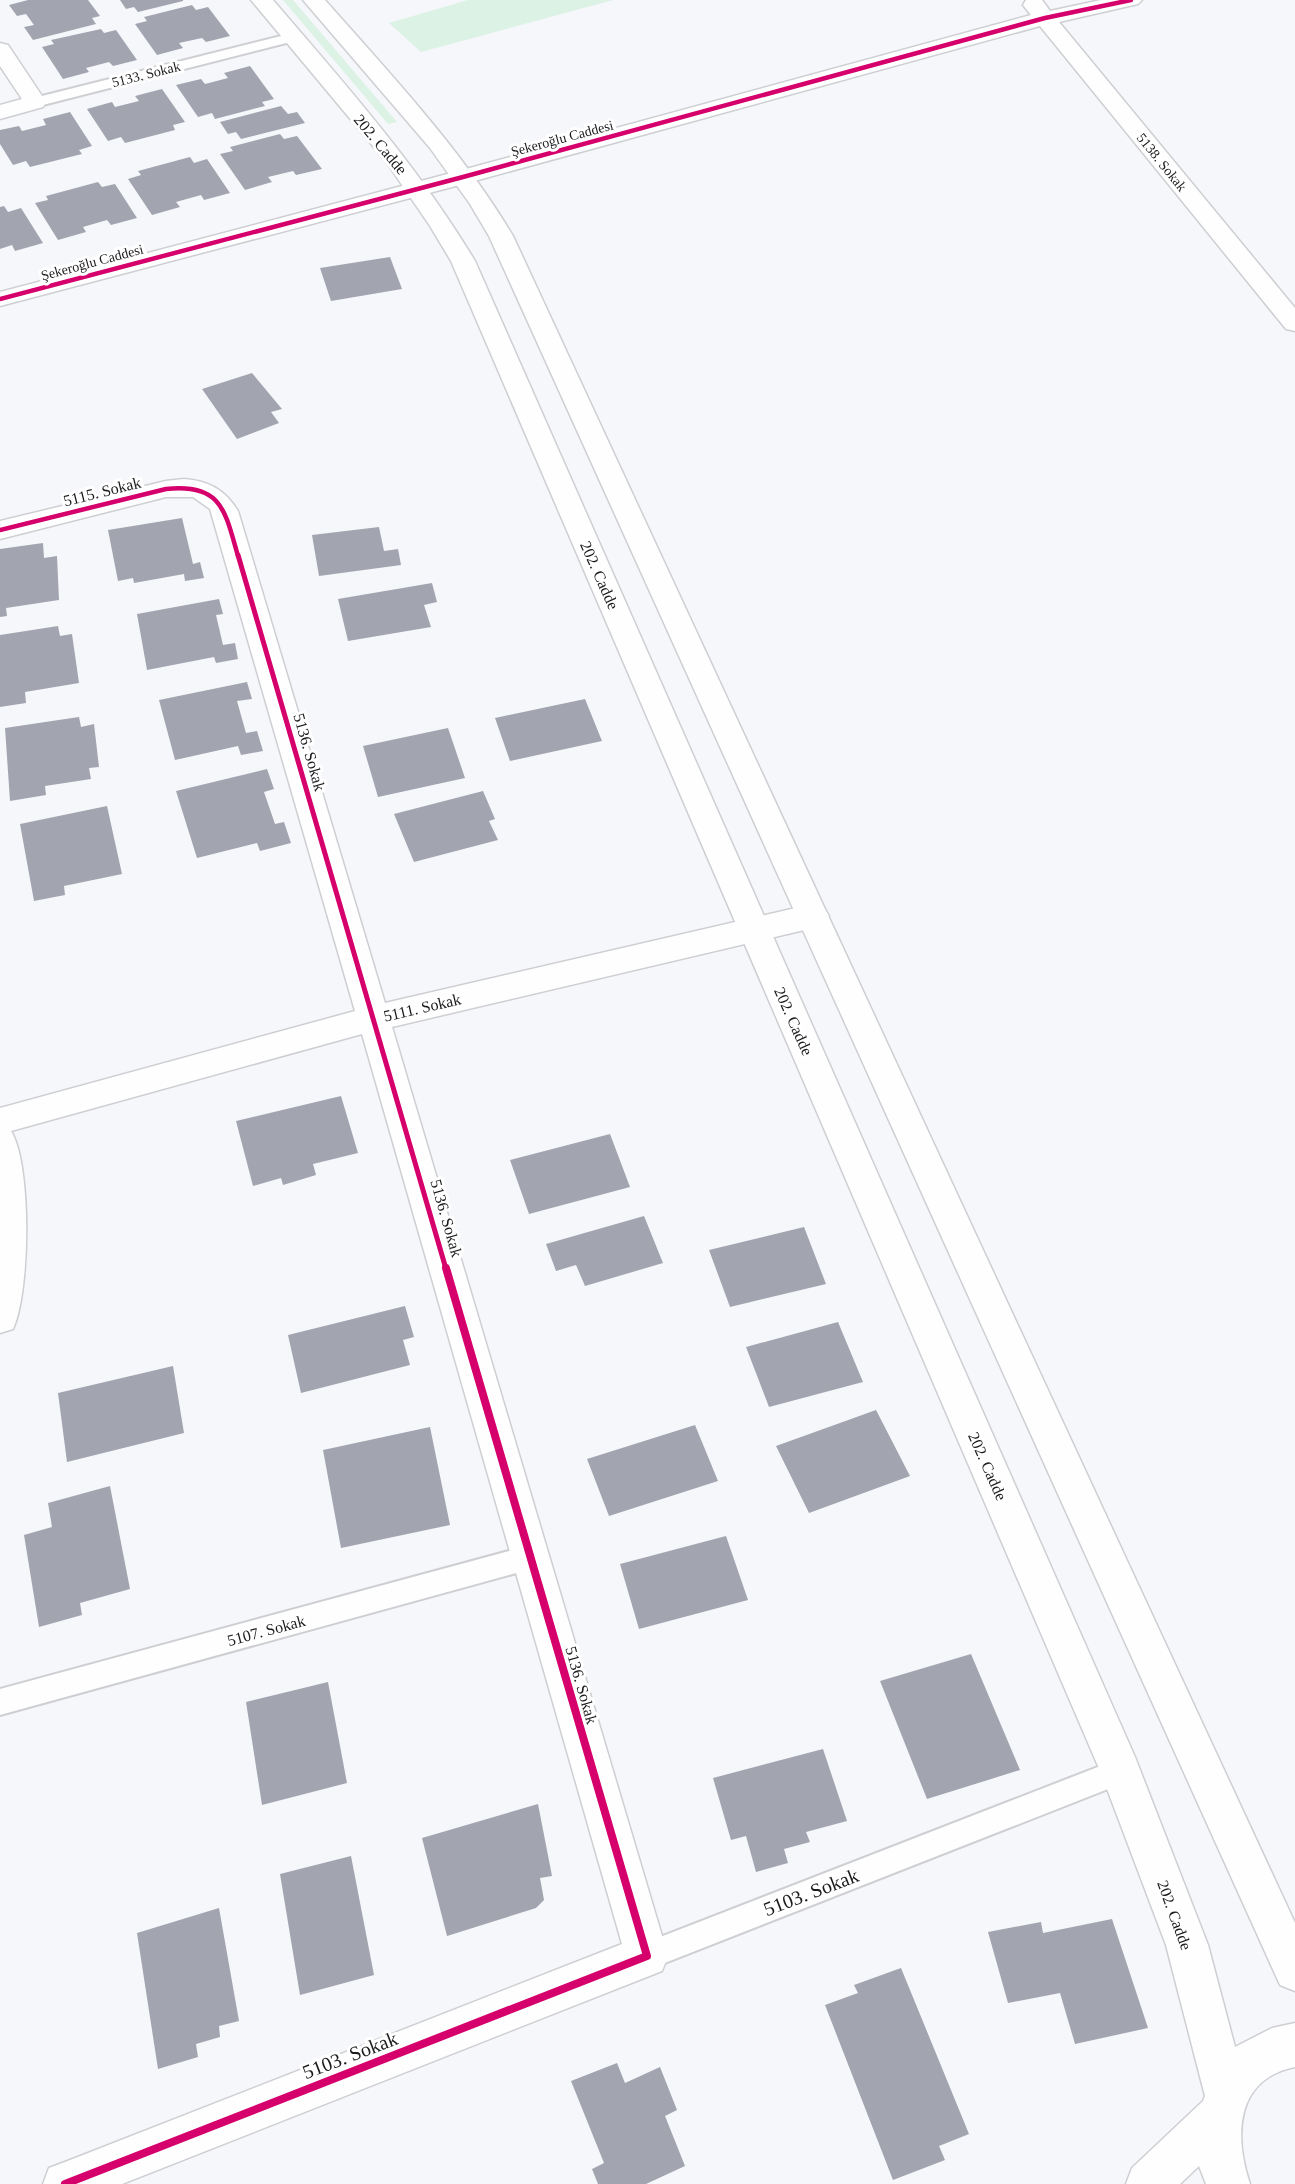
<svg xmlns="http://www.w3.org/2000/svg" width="1295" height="2184" font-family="Georgia,serif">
<rect width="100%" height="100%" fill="#f6f7fb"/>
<path fill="#dbf2e4" d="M283,0H293L397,122L388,124Z
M468,0H613L421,52L389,23Z"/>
<path fill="#a2a4b0" d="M28,0H88L100,16L92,18L96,24L33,40L24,27L34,25L26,14L17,16L9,5Z
M120,0H183V1L138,12L134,7L126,9Z
M192,5L196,10L208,7L230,36L206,42L202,38L179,43L183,48L157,55L135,24L147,21L144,17Z
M101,29L104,33L116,30L137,60L113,66L109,62L86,68L89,72L63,79L42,47L54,44L51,40Z
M250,66L274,99L262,102L265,106L215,119L212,113L198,117L176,85L201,79L205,84L228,78L224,73Z
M162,89L185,122L173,125L175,130L125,143L121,137L108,141L87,109L112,102L115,107L139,101L135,96Z
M281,106L288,114L297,112L305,123L241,139L236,132L228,134L220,122Z
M70,112L92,146L79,150L82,154L30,167L26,161L13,165L0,144V130L19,126L22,131L46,125L43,119Z
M280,134L284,139L297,136L322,169L296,175L293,171L268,177L272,182L245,190L220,154L233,151L230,147Z
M190,157L194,163L207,159L230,193L204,200L201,195L176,202L180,207L152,215L128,179L141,175L138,171Z
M98,182L102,187L115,184L137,218L111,225L107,220L83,227L86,232L58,240L35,203L48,200L46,196Z
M4,206L8,212L21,208L43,243L15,251L12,245L0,249V207Z
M390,257L402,289L331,301L320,268Z
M252,373L282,409L271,412L279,423L237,439L202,389Z
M182,518L193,564L200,562L204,578L185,581L184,574L134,583L133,578L118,581L108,530Z
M379,527L384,551L398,549L401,565L319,576L312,535Z
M43,543L44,558L57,556L59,600L6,608L7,616L0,617V549Z
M432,583L437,602L424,605L431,627L348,641L338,599Z
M219,599L223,614L216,615L223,645L235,643L238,659L216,663L214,657L147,670L137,614Z
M58,626L60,636L72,634L79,683L25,692L26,703L0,707V635Z
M247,682L252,699L237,701L246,733L257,731L263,751L241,755L238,746L175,760L159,700Z
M585,699L602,741L510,761L495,718Z
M79,717L81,727L94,724L99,767L89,768L91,779L45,786L46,795L10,801L5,728Z
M448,728L465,778L378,797L363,746Z
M267,769L274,789L264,792L275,824L284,822L291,843L260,851L257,843L197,858L176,791Z
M483,791L495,819L489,821L498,840L414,862L394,814Z
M107,806L122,874L64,886L65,895L34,901L20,824Z
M341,1096L358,1153L313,1164L316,1175L283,1185L281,1178L253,1186L236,1121Z
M610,1134L630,1187L529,1214L510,1160Z
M644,1216L663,1263L585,1286L576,1265L556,1271L546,1244Z
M804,1227L826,1284L730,1307L709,1250Z
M405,1306L414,1337L403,1340L410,1365L301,1393L288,1335Z
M838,1322L863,1382L769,1407L746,1347Z
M173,1366L184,1433L67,1462L58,1393Z
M876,1410L910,1476L809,1513L776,1446Z
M695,1425L718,1481L609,1516L587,1459Z
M430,1427L450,1525L341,1548L323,1450Z
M110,1486L130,1589L80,1603L82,1615L39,1627L24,1535L52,1527L48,1503Z
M726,1536L748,1600L639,1629L620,1564Z
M971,1654L1020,1770L927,1799L880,1681Z
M328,1682L347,1783L262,1805L246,1702Z
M823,1749L847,1821L806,1832L810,1842L784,1849L788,1863L756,1872L746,1836L731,1840L713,1778Z
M538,1804L552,1876L540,1878L544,1900L536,1908L447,1936L422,1838Z
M351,1856L374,1975L300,1995L280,1874Z
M219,1908L239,2021L219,2026L220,2037L196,2044L198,2057L158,2069L137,1933Z
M1112,1919L1148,2028L1075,2044L1060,1993L1008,2003L988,1932L1041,1922L1043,1933Z
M901,1968L969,2134L939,2146L945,2160L893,2180L825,2005L858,1993L854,1985Z
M617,2063L625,2083L660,2067L677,2110L665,2116L685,2166L646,2184H598L592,2169L604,2163L571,2081Z"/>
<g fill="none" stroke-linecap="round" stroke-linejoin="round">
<defs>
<path id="service" d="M293,33L298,34L300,37L298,40L35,107L27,102L30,99Z
M531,1545L540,1549L544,1557L540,1565L531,1569L0,1715V1689Z
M1121,1758L1131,1762L1135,1771L1131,1780L647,1970L637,1966L633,1956L637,1946Z"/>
<path id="minor" d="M1026,0H1042L1050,11L1101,0H1142L1138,4L1059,22L1295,308V331L1286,329L1040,26L471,182L0,306V292L455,172L1031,15L1023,5Z
M0,43L8,45L46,102L43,107L0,119V105L22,99L0,66Z
M184,479C209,481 225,490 238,511L385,1003L813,904L824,908L829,916L824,924L813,928L392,1027L668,1956L662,1971L122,2184H43L49,2168L65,2162L622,1944L362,1034L11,1131C32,1165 30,1293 13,1329L0,1333V1108L355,1011L210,509L193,497H166L0,539V521L166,481Z"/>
<path id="secondary" d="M251,0H273C345,84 418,166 475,261L1135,1757L1208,1945L1235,2047L1272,2028L1295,2023V2067C1235,2079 1234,2136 1250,2184H1206L1199,2166L1180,2184H1126L1132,2168L1203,2101L1205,2096L1166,1945L1101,1773L451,261L430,226L387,163Z
M303,0H325C392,76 461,149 513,236L1295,1923V1991L1280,1985L489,236L470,204L430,148Z"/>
</defs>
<use href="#service" stroke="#cecfd2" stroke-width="4"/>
<use href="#minor" stroke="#cecfd2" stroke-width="3"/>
<use href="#secondary" stroke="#cecfd2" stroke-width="3"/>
<use href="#service" fill="#fefefe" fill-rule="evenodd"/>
<use href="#minor" fill="#fefefe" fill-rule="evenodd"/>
<use href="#secondary" fill="#fefefe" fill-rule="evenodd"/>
<defs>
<path id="cycleway-far2" d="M0,299L463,177L1045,18L1131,0
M0,530L166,489C222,483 225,511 238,556"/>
<path id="cycleway-far1" d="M238,555L446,1269"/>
<path id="cycleway" d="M65,2184L647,1956L446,1268"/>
</defs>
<use href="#cycleway-far2" stroke="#fff" stroke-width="8"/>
<use href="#cycleway-far1" stroke="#fff" stroke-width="9"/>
<use href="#cycleway" stroke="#fff" stroke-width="11"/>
<use href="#cycleway-far2" stroke="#d6006c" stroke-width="4.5"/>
<use href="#cycleway-far1" stroke="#d6006c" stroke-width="5"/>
<use href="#cycleway" stroke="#d6006c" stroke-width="8"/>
</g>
<g text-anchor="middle" stroke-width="6" stroke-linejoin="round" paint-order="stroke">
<g font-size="14" fill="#1b1b1e" stroke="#fff">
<text transform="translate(146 74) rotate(-14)" y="5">5133. Sokak</text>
<text transform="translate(562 138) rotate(-15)" y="5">Şekeroğlu Caddesi</text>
<text transform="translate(1162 162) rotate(51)" y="5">5138. Sokak</text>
<text transform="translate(92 262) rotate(-15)" y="5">Şekeroğlu Caddesi</text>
</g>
<g font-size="16" fill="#1b1b1e" stroke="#fff">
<text transform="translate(381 144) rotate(50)" y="6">202. Cadde</text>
<text transform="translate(102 491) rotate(-14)" y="6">5115. Sokak</text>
<text transform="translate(600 575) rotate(66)" y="6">202. Cadde</text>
<text transform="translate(310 752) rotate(74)" y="6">5136. Sokak</text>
<text transform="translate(422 1007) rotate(-13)" y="6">5111. Sokak</text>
<text transform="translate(794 1021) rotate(66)" y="6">202. Cadde</text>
<text transform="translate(447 1218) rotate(74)" y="6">5136. Sokak</text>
<text transform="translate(988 1466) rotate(66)" y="6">202. Cadde</text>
<text transform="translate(266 1630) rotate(-15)" y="6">5107. Sokak</text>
<text transform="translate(582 1685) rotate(74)" y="6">5136. Sokak</text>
<text transform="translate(1175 1915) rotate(70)" y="6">202. Cadde</text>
</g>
<g font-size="20" fill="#1b1b1e" stroke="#fff">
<text transform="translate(811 1892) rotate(-21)" y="7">5103. Sokak</text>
<text transform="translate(350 2055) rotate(-21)" y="7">5103. Sokak</text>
</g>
</g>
</svg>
